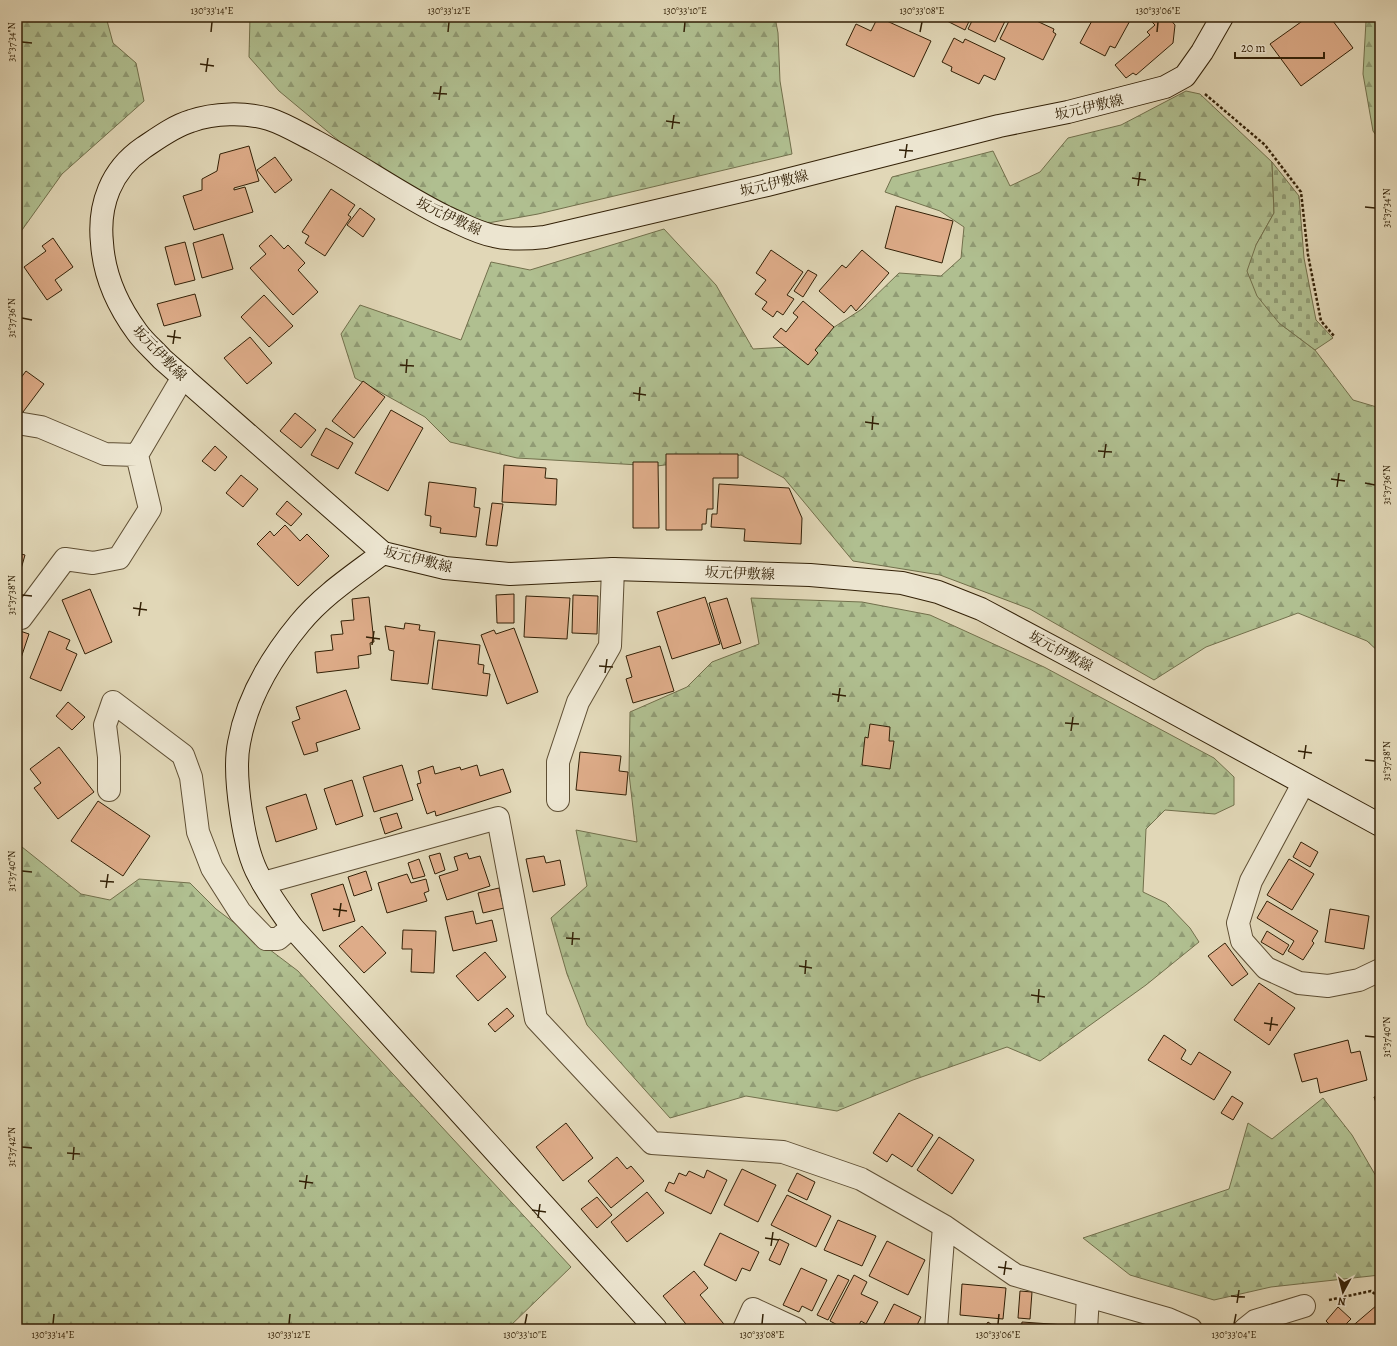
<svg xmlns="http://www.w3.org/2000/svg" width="1397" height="1346" font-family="Alegreya,'Noto Serif JP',serif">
<defs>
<pattern id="forest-firs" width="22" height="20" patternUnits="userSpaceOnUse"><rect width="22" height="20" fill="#b0bf90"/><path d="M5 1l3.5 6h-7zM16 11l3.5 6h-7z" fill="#909b74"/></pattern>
<pattern id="cemetery-stones" width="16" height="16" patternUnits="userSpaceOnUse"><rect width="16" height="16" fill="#b0bf90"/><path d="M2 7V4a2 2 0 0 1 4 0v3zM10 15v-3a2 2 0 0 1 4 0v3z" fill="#909b74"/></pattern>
</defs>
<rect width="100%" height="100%" fill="#e1d7b7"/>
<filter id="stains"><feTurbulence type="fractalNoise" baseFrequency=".005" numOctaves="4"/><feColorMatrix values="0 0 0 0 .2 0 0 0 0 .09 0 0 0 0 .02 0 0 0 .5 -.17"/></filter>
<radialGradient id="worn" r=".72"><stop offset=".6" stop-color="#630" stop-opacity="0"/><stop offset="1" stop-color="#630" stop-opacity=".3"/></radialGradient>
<path fill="url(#forest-firs)" stroke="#72704c" d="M17,17H106L113,43L136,63L144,101L62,174L17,237Z
M250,17H741L744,19L775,17L778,33L780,81L792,154L538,214L488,223L436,215L374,170L279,91L249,57Z
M1369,17H1380V141L1373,131L1363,74L1366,21Z
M1186,91L1200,94L1272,162L1274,213L1256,245L1279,323L1315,350L1353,400L1380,408V653L1367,641L1298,613L1206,647L1154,680L1030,609L940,575L853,561L784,478L741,455L657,466L517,458L450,442L425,417L355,378L341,334L360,305L461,340L491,262L530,270L664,229L716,285L753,349L805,346L862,309L899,273L941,276L961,258L964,227L940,211L885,192L892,177L993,151L1010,186L1040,172L1068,138L1121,125Z
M751,598L862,602L930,615L1044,667L1214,758L1234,777V805L1215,814L1165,810L1146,829L1143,892L1166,903L1190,928L1199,942L1146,985L1040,1061L1007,1047L913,1080L837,1111L746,1096L670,1118L587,1025L567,974L551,918L587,886L576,830L637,842L629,774L630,712L687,687L712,662L759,644Z
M17,843L81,894L110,900L139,879L190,883L216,909L298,971L571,1267L507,1329H17Z
M1323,1098L1352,1135L1380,1183V1275L1271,1287L1214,1300L1130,1275L1083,1238L1229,1189L1248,1123L1272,1139Z"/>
<path fill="url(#cemetery-stones)" stroke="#72704c" d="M1272,162L1299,196L1304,258L1316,320L1333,338L1315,350L1279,323L1257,296L1247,271L1256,245L1274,213Z"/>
<path fill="#deac89" stroke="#332107" d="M878,17L931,41L914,77L846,45L856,24L871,31Z
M939,17H971L965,30Z
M974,17H1007L995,42L968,29Z
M1011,17H1020L1025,19L1028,17L1054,29L1053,32L1056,34L1043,60L1000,39Z
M1094,17H1132L1115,48L1110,46L1105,56L1080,43Z
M1158,17H1168L1175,25L1173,43L1136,75L1133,73L1126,78L1115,65L1150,35L1147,32L1155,25L1152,22Z
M1308,17H1330L1353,48L1301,86L1270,44Z
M954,38L963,43L965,39L1005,58L995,80L984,75L979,84L951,71L952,67L942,62Z
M249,146L259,181L234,188V190L245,187L253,212L194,230L183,196L202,190V179L217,171L220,154Z
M275,157L292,180L275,193L257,170Z
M331,189L355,205L348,215L351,217L325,256L305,243L309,236L302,232Z
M896,206L953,221L942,263L885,248Z
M360,208L375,219L363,237L347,225Z
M223,234L233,269L202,278L193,243Z
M271,235L284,249L288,245L305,263L298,270L318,292L293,315L250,268L266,254L259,246Z
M53,238L73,267L55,280L62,290L47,300L24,267L46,251L42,246Z
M185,242L195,280L175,285L165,247Z
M771,250L803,272L787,295L794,299L783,315L777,311L773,317L762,309L767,302L755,294L766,280L756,273Z
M862,250L889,273L856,311L851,305L844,313L819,291L842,265L846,268Z
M808,270L817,275L803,297L794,291Z
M195,294L201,316L164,326L157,304Z
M264,295L293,326L269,347L241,317Z
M803,301L834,327L815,350L818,353L808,365L773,337L781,328L786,332L798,317L793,313Z
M250,337L272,363L247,384L224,358Z
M26,371L44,384L20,416L17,414V383Z
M363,381L385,397L354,438L332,421Z
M391,410L423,428L388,491L355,473Z
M295,413L316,430L301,448L280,431Z
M326,428L353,443L338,469L311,455Z
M215,446L227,457L215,471L202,461Z
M666,454H738V478H713V509H707L706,524H702V530H666Z
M633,462H658L659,528H633Z
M504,465L546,468L545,478L557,479L556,505L502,502Z
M241,475L258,489L243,507L226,493Z
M429,482L476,488L474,507L480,508L476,537L440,533L441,528L430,526L431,516L425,515Z
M719,484L789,488L802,518L801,544L744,541L745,529L711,527L712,514H717Z
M287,501L302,514L291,526L276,514Z
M492,503L503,504L497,546L486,545Z
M285,525L300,541L307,534L329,556L298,586L257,544L270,531L274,536Z
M17,553L25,555L17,583Z
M90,589L112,642L85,654L62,600Z
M514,594V623H497L496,595Z
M573,595L598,596L597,634L572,633Z
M526,596L570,598L567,639L524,637Z
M369,597L374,642L370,643L371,654L358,656L359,668L317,673L315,652L333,650L331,635L343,634L341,621L354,620L352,599Z
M705,597L720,644L672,659L657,612Z
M727,598L741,643L723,649L709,603Z
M405,623L420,625L419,630L435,632L428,684L391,680L394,651L389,650L385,626L404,629Z
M514,628L538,692L507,704L481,635L494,630L496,634Z
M17,630L29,634L17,670Z
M49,631L70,640L66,649L77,654L61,691L30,678Z
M438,640L480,645L478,664L484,665L483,673L490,674L487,696L432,689Z
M660,646L674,691L633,703L626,679L632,677L626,656Z
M346,690L360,729L316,743L318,751L304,755L292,722L300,719L296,707Z
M68,702L85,717L72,730L56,716Z
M870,724L890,727L889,741H894L890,769L862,765L865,737L868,738Z
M59,747L94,792L58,819L34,788L41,783L30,769Z
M580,752L621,756L619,771L628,772L626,795L576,790Z
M402,765L413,800L374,812L363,777Z
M477,765L480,776L503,769L511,792L436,816L435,811L427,814L417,784L421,783L418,771L433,766L435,774L460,767L461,770Z
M352,780L363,816L336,825L324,789Z
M306,794L317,829L276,842L266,807Z
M98,801L150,836L123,876L71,841Z
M397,813L402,828L385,834L380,818Z
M1301,842L1318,852L1310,867L1293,857Z
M440,853L445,870L435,874L429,856Z
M467,853L469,859L480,856L490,886L447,900L439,876L458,870L454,857Z
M544,856L546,863L560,860L565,885L533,892L526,859Z
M419,859L425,876L413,879L408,863Z
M1289,859L1314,874L1292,910L1267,895Z
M366,871L372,890L354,896L348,877Z
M407,874L411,883L426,879L429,891L424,893L427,901L387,913L378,883Z
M343,884L355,921L323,931L311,894Z
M499,888L504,908L483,913L478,893Z
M1267,901L1318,931L1312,941L1314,943L1303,960L1288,951L1294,941L1257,918Z
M1330,909L1369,916L1364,949L1325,942Z
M473,911L476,924L492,920L497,941L453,951L445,917Z
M362,926L386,953L364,973L339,946Z
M403,930L436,931L434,973L411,972L412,949H402Z
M1267,931L1289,945L1283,955L1261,942Z
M1225,943L1248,974L1232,986L1208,956Z
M485,952L506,977L478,1001L456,976Z
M1259,983L1295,1008L1269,1045L1234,1020Z
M507,1008L514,1016L495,1032L488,1024Z
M1164,1035L1186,1050L1181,1059L1191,1065L1199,1052L1231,1072L1214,1100L1148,1060Z
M1348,1040L1351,1053L1360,1051L1367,1080L1320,1093L1317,1078L1302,1082L1294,1054Z
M1380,1095V1114L1374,1097Z
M1232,1096L1243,1103L1233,1120L1221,1113Z
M899,1113L933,1135L912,1167L892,1154L887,1162L873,1153Z
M566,1123L593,1158L563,1181L536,1147Z
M939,1137L974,1160L952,1194L917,1170Z
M617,1157L627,1169L631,1166L644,1181L611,1208L588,1181Z
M742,1169L776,1185L758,1222L724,1205Z
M707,1170L727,1180L711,1214L665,1191L669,1182L674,1184L679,1173L686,1176L689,1171L704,1178Z
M797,1173L815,1182L807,1200L788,1191Z
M647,1192L664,1213L627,1242L611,1222Z
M787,1195L831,1216L816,1247L771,1225Z
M597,1197L612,1215L597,1228L581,1209Z
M838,1220L876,1236L862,1266L824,1250Z
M720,1233L759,1252L750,1271L742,1268L736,1281L704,1265Z
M779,1239L789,1244L780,1265L769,1260Z
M887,1241L925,1260L908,1295L869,1276Z
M801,1268L827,1280L812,1311L802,1306L799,1312L783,1305Z
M694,1271L708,1288L700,1295L728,1329H690L663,1296Z
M838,1275L849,1280L828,1320L817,1315Z
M854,1275L867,1282L861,1294L878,1302L866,1324L861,1321L857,1329H845L830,1321Z
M962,1284L1006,1288L1003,1319L960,1315Z
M1020,1291L1032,1292L1030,1319L1018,1318Z
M894,1304L921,1317L915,1329H881Z
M1377,1305L1380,1308V1329H1349Z
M1338,1307L1351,1319L1341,1329H1334L1326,1321Z
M988,1322L998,1329H983Z
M1022,1322L1065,1325V1329H1021Z"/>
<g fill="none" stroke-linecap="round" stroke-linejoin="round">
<defs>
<path id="street" d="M17,423L41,427L105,454L137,455L183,377
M21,618L65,559L93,563L119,558L150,509L137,455
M1303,784L1251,881L1238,923L1242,941L1266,968L1299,983L1328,986L1359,980L1380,970
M109,790V757L105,725L113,702L183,755L191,777L198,832L212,868L240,912L266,939H278L292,927
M558,800V762L578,702L610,646L613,569
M263,883L498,818L536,1019L652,1143L783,1152L861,1179L944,1226L1015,1275L1168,1319L1191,1329
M744,1329L753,1309L796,1329
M936,1329L944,1226
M1086,1329L1088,1297
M1245,1329L1255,1321L1304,1306"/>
<path id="secondary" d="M1222,17L1202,52L1185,76L1165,87L1068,112L999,126L767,185L545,237C528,239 511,240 494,236C477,233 462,224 446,217C401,195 360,165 315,141C301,134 285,124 269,119C245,112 214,113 191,121C174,126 158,138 143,148C111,170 98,205 102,243C104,275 118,306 137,332C144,342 154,350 162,359L383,553L445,568L510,574L613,569L810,575L902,583L938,592L981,609L1090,667L1380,825
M383,553C354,575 323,595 300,623C271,658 247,698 239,743C235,763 238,792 241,812C244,833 249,858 259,876C268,894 280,910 292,927L656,1329"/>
</defs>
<use href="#street" stroke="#5e4e33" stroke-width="24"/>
<use href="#secondary" stroke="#332107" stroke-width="24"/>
<path stroke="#332107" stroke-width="2.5" stroke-dasharray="3 2" stroke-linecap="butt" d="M1205,94L1265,145L1301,192L1308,255L1321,321L1334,336
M1329,1300L1371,1291L1380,1298"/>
<use href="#street" stroke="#ece5d0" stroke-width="22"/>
<use href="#secondary" stroke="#ece5d0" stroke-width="22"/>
</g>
<path fill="none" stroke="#332107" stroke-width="1.5" d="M211,32L212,22M448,32L449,22M684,32L685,22M920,32L922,22M1157,32L1158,22M22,42L32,43M200,64L214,66M206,72L208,58M433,93L447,94M439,100L441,86M666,121L680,123M672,129L674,115M899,150L913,151M905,158L907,144M1132,178L1146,180M1138,186L1140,172M1365,207L1375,208M22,318L32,320M167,336L181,338M173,344L175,330M400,365L414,366M406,373L407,359M633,393L646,395M639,401L640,387M865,422L879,424M872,430L873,416M1098,451L1112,452M1104,458L1106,444M1331,479L1345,481M1365,483L1375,485M1337,487L1339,473M22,595L32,596M133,608L147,610M139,616L141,602M366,637L380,639M372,645L374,631M599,666L613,667M605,673L607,659M832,694L846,696M838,702L840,688M1065,723L1079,724M1071,731L1073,717M1298,751L1312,753M1304,759L1306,745M1365,760L1375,761M22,871L32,872M100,881L114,882M106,888L108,874M333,909L347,911M339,917L341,903M566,938L580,939M572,945L573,932M799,966L812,968M805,974L806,960M1031,995L1045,997M1038,1003L1039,989M1264,1023L1278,1025M1270,1031L1272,1017M1365,1036L1375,1037M22,1147L32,1148M67,1153L80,1154M73,1160L74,1147M299,1181L313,1183M305,1189L307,1175M532,1210L546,1212M538,1218L540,1204M765,1238L779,1240M771,1246L773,1232M998,1267L1012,1269M1004,1275L1006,1261M1231,1296L1245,1297M1237,1303L1239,1290M53,1324L54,1314M289,1324L290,1314M525,1324L527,1314M762,1324L763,1314M998,1324L999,1314M1234,1324L1236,1314"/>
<g text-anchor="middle" stroke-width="3.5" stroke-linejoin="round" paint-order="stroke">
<g font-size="14" fill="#332107" stroke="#ece5d0">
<text transform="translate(1089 107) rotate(-13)" y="5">坂元伊敷線</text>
<text transform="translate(774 183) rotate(-14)" y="5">坂元伊敷線</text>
<text transform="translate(449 216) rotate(25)" y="5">坂元伊敷線</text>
<text transform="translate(160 353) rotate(46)" y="5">坂元伊敷線</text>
<text transform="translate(418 559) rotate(14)" y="5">坂元伊敷線</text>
<text transform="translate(740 573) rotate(2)" y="5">坂元伊敷線</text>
<text transform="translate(1061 651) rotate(28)" y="5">坂元伊敷線</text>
</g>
</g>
<rect width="1397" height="1346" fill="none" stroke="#e1d7b7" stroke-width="44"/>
<g transform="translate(1343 1292) rotate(187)" stroke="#ece5d0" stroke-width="3" paint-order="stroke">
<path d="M0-3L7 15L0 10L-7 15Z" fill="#332107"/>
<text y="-6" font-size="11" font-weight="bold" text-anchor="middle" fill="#332107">N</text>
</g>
<path d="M1235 52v6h89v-6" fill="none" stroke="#332107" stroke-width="2"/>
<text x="1241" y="52" font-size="12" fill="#332107" stroke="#ece5d0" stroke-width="3" paint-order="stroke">20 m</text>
<rect x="22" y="22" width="1353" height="1302" fill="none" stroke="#332107" stroke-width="1.5"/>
<g font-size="10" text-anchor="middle" fill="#332107">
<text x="212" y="14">130°33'14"E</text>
<text x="449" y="14">130°33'12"E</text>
<text x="685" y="14">130°33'10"E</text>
<text x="922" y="14">130°33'08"E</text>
<text x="1158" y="14">130°33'06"E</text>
<text transform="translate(11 42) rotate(-90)" y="4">31°37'34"N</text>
<text transform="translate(1386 208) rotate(-90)" y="4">31°37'34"N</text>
<text transform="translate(11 318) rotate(-90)" y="4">31°37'36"N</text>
<text transform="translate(1386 485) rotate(-90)" y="4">31°37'36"N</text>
<text transform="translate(11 595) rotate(-90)" y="4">31°37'38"N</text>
<text transform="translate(1386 761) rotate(-90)" y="4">31°37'38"N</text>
<text transform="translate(11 871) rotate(-90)" y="4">31°37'40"N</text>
<text transform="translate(1386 1037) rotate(-90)" y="4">31°37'40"N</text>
<text transform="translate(11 1147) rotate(-90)" y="4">31°37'42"N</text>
<text x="53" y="1338">130°33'14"E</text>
<text x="289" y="1338">130°33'12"E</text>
<text x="525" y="1338">130°33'10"E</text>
<text x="762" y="1338">130°33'08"E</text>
<text x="998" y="1338">130°33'06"E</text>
<text x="1234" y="1338">130°33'04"E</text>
</g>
<rect width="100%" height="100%" filter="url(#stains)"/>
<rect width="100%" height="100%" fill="url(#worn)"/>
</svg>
